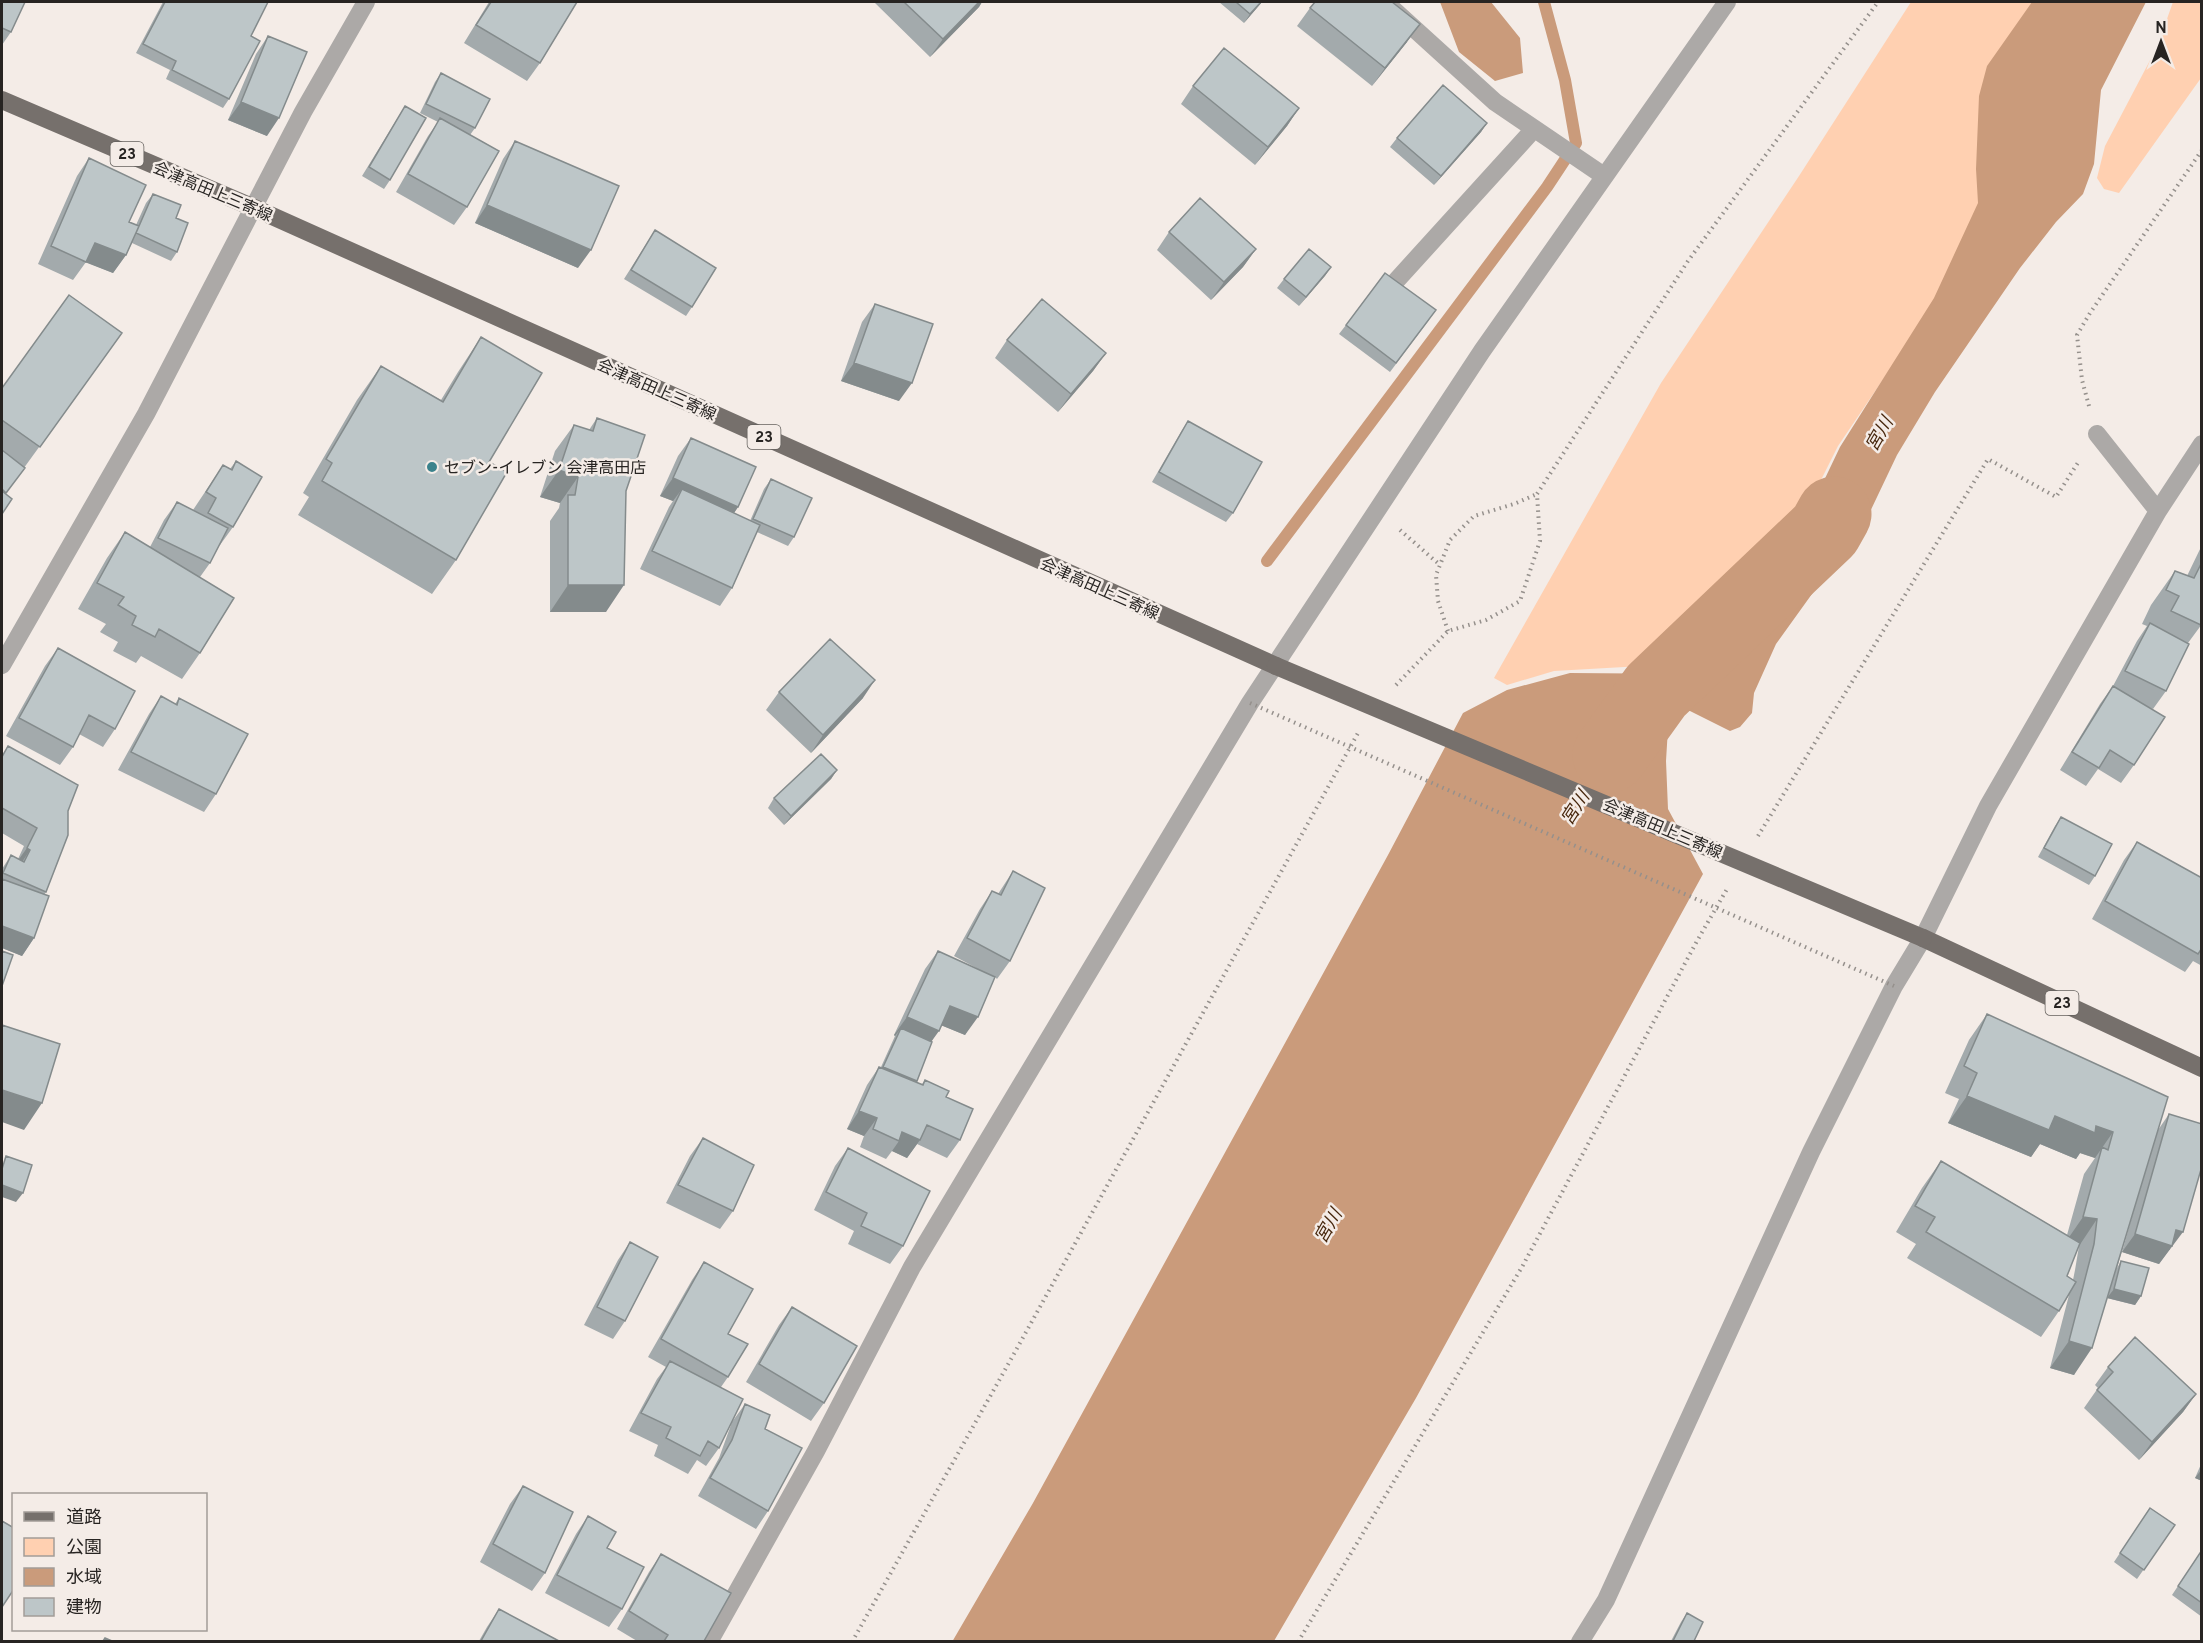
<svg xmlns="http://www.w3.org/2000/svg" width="2203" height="1643" font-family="Overpass,'Noto Sans JP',sans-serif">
<rect width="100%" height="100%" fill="#f4ece7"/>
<path fill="#ffd0b1" d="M1911,2H2085L1949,282L1838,446L1794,534L1708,658L1690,666H1642L1554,671L1507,685L1494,678L1661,383L1799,176Z
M2173,2H2201V78L2119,193L2104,189L2097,178L2105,146L2157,47Z"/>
<path fill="#ca9b7b" d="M1440,2H1491L1520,38L1523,73L1495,81L1459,52Z
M2032,2H2146L2101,90L2094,164L2083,194L2056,222L2020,268L1935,392L1897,455L1868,516L1776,644L1754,693L1752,713L1740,727L1730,731L1690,711L1680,710L1672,718L1668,728L1666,761L1668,809L1703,874L1416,1398L1274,1641L952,1642L1033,1503L1388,855L1463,713L1507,690L1570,673L1700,674L1717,658L1798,535L1840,447L1934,298L1978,203L1976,169L1979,96L1987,66Z"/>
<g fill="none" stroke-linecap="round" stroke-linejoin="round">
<path stroke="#ca9b7b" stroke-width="12" d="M1267,561L1547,187L1576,143L1565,80L1544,2"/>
<path stroke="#ca9b7b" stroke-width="75" d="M1610,755L1656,691L1825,530L1834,514"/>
<path stroke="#95908c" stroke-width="4" stroke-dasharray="1.5 4.5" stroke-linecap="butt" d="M2089,406L2082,380L2077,335L2090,313L2202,150
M1400,530L1440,565
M1448,631L1438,601L1436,575L1450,540L1474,516L1514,504L1537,494
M1396,685L1448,631L1486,620L1520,601L1540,541L1537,494L1688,261L1878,2
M1758,836L1988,459L2056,497L2079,461
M852,1642L1015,1352L1358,733
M1298,1642L1522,1267L1697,941L1727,889"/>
<path stroke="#aca9a7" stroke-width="18" d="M1385,2L1495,102L1604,176
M1396,281L1534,129
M2097,434L2158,511
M2,665L146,414L303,112L366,2
M709,1642L816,1451L912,1267L1250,703L1482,351L1727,2
M1580,1642L1606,1600L1811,1152L1894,986L1923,938L1988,806L2158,511L2202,444"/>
<path stroke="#76706c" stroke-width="18" d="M2,100L252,207L1276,666
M1923,938L2202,1068"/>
<path stroke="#95908c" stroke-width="4" stroke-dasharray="1.5 4.5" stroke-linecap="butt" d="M1250,703L1894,986"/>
<path stroke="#76706c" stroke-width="18" d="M1276,666L1923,938"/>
</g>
<path fill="#a3aaac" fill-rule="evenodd" d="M2,2L11,32L2,45Z
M163,2H268L251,36L229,99L223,108L166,79L170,70L136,53Z
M489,2H577L540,63L527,81L464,43Z
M876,2H982L979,7L930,57L875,3Z
M1219,2H1262L1244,23Z
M1310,8L1407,42L1372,86L1297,26Z
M268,36L267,136L228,120L256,54Z
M441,73L475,128L470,135L467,207L454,225L396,192L428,136L438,122L420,113L435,82Z
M1193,86L1299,108L1287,126L1255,165L1181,104Z
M405,106L390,180L384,189L362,176Z
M1487,123L1481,132L1434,185L1390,147L1397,138Z
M515,141L578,268L475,223L503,159Z
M89,158L129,222L136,225L146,203L153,194L176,218L177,252L171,261L132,243L126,255L113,273L86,262L73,280L38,264L77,176Z
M655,230L692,307L686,316L624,279Z
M1169,232L1256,249L1243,267L1211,300L1157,250Z
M1331,267L1299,306L1277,288L1284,279Z
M875,304L899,401L841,381L862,322Z
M1429,320L1390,372L1339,334L1346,325Z
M481,337L489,462L456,560L432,594L298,515L309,497L303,493L357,400L381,366L441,400L458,372Z
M1007,340L1106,353L1093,371L1058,412L995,358Z
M103,359L5,494L2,514V388Z
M597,418L626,491L606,612H550V521L559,508L560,503L540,497L555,451L574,425L589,430Z
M1188,421L1233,513L1226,522L1152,482L1182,430Z
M691,438L738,507L734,513L750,521L764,489L771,479L794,537L788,546L757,532L732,588L720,606L640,569L669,507L673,501L660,496L678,456Z
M236,461L233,527L220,545H219L210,563L200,577V653L182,679L141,656L136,663L113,651L118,642L100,632L106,624L78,609L107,558L125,532L150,547L164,520L177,502L193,510L223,465L230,469Z
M2202,545V624L2188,643L2166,691L2153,709L2146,706L2134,765L2121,783L2098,769L2086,786L2060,770L2100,704L2113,686L2137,641L2147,626L2142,624L2151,605L2175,571L2187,576Z
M58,648L115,729L103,747L79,734L73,747L60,765L6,736L45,666Z
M779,692L863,698L811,753L766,710Z
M161,696L175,704L179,698L216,794L204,812L118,770L149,714Z
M8,746L68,811L46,892L44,895L34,938L22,956L2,948V869L11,855L18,859L24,846L2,833V755Z
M837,770L831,779L784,825L768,808L774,798Z
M2061,817L2095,876L2089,885L2038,857L2055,826Z
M2137,842L2202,878V966L2193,961L2185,972L2092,919L2124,860Z
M1013,871L1010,961L997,979L995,977L965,1035L941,1025L931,1042L916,1082L922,1084L925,1080L946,1097L960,1140L947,1158L917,1144L907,1158L892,1151L886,1159L860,1147L864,1136L847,1129L867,1085L879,1067H881L895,1036L894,1035L925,969L938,951L982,971L954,956L980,909L992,891L998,894Z
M1987,1014L2158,1130L2169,1114L2170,1250H2169L2159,1264L2122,1252L2140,1188L2117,1268L2121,1261L2141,1296L2135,1305L2107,1298L2074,1375L2050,1368L2069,1295L2059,1311L2041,1337L1907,1258L1916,1244L1896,1232L1922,1188L1941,1161L2067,1235L2084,1174L2095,1158L2080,1153L2076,1159L2040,1144L2031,1157L1948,1123L1959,1099L1945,1093L1969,1040ZM2079,1246L2075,1270L2073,1280L2067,1276Z
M703,1138L733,1211L720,1229L666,1203L690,1156Z
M848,1148L903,1246L890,1264L848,1244L854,1231L814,1210L835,1166Z
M630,1242L625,1321L613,1339L584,1325L618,1260Z
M704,1262L728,1334V1377L721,1387L719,1448L706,1466L697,1460L688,1474L654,1456L658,1445L629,1431L657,1379L666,1367L648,1357L692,1280Z
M792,1307L824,1403L811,1421L746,1382L779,1325Z
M2108,1367L2196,1394L2183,1412L2139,1460L2084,1408L2098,1388L2095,1385Z
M745,1404L765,1429L768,1511L756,1529L698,1496L719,1458L732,1422Z
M2202,1462V1481L2195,1478Z
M523,1486L545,1573L532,1591L480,1562L510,1504Z
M2150,1508L2175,1525L2137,1579L2114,1562Z
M588,1516L607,1548L622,1609L609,1627L545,1593L576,1534Z
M2202,1550V1617L2172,1595Z
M661,1554L704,1641H637L617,1629L649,1572Z
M499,1609L559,1641H479L487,1627Z
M1687,1613L1694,1641H1671L1681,1622Z"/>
<path fill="#848b8c" d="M979,2H982L979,7L930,57L943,39Z
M1261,2H1262L1244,23L1250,14Z
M1420,24L1407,42L1372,86L1385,68Z
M241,102L279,118L267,136L228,120Z
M1299,108L1287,126L1255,165L1268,147Z
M1487,123L1481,132L1434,185L1441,176Z
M487,205L591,250L578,268L475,223Z
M95,243L126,255L113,273L82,261Z
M1256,249L1243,267L1211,300L1224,282Z
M1331,267L1325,276L1299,306L1306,297Z
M1106,353L1093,371L1058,412L1071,394Z
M854,363L912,383L899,401L841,381Z
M559,470L578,477L560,503L540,497Z
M673,478L738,507L726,525L682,489L673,501L660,496Z
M568,585H624L606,612H550Z
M875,680L863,698L811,753L823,735Z
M837,770L831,779L784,825L791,816Z
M27,848L30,850L18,868L14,866Z
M2,926L34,938L22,956L2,948Z
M950,1006L978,1017L965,1035L938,1024Z
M907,1017L939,1031L926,1049L901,1028L895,1036L894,1035Z
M2,1090L42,1103L24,1130L2,1122Z
M1967,1096L2096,1126L2113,1132L2095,1158L2080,1153L2076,1159L2040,1144L2031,1157L1948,1123Z
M859,1111L877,1118L864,1136L847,1129Z
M902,1132L920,1140L907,1158L892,1151L899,1141Z
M2,1185L23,1193L16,1202L2,1197Z
M2083,1217L2097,1219L2079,1246L2065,1243Z
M2176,1230L2183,1232L2159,1264L2122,1252L2135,1234Z
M2114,1289L2141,1296L2135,1305L2107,1298Z
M2069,1341L2092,1348L2074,1375L2050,1368Z
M2196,1394L2183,1412L2139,1460L2152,1442Z
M2202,1469V1481L2195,1478Z"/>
<path fill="#bdc6c8" stroke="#848b8c" stroke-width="1.5" d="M2,2H25L11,32L2,28Z
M165,2H268L251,36L260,41L229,99L172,70L176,61L143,44Z
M491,2H577L540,63L476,25Z
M904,2H979L943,39Z
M1236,2H1261L1250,14Z
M1315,2H1392L1420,24L1385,68L1310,8Z
M268,36L307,52L279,118L241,102Z
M1224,48L1299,108L1268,147L1193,86Z
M441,73L490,99L475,128L426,104Z
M1443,85L1487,123L1441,176L1397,138Z
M405,106L426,118L390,180L369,167Z
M440,118L499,151L467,207L408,174Z
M515,141L619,186L591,250L487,205Z
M89,158L146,185L129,222L139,226L126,255L95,243L86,262L51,246Z
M153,194L181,205L176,218L188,223L177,252L136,233Z
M1200,198L1256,249L1224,282L1169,232Z
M655,230L716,268L692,307L631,270Z
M1309,249L1331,267L1306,297L1284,279Z
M1385,273L1436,310L1396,363L1346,325Z
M69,295L122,333L40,447L2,420V388Z
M1042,299L1106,353L1071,394L1007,340Z
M875,304L933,324L912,383L854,363Z
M481,337L542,373L489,462L507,472L456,560L322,481L332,463L326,459L381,366L443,402Z
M597,418L645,435L626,491L624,585H568V495H575L578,477L559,470L574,425L593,431Z
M1188,421L1262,462L1233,513L1159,472Z
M691,438L756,467L738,507L673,478Z
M2,450L25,468L6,493L2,489Z
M236,461L262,477L233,527L208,513L216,498L206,492L223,465L232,470Z
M771,479L812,498L794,537L753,519Z
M682,489L760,525L732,588L652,551Z
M2,491L12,499L2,514Z
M177,502L228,528L210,563L158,538Z
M125,532L234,598L200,653L159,629L155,637L132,625L136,616L118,605L124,597L97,583Z
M2202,562V624L2201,625L2171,611L2179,596L2166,590L2175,571L2194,578Z
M2150,623L2189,644L2166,691L2125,671Z
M830,639L875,680L823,735L779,692Z
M58,648L135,691L115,729L89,715L73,747L19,718Z
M2113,686L2165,717L2134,765L2110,750L2099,768L2072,752Z
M161,696L177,705L179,698L248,734L216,794L131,752Z
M8,746L78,785L68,811V835L46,892L3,873L11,855L24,862L30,850L27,848L37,828L2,808V757Z
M821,754L837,770L791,816L774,798Z
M2061,817L2112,844L2095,876L2044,848Z
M2137,842L2202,878V948L2198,954L2105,901Z
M1013,871L1045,888L1010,961L967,938L992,891L1001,895Z
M2,879L49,896L34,938L2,926Z
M2,951L13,955L2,986Z
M938,951L995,977L978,1017L950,1006L939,1031L907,1017Z
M1987,1014L2168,1097L2092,1348L2069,1341L2094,1244L2097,1219L2083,1217L2102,1147L2108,1150L2113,1132L2096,1126L2095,1133L2055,1116L2049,1130L1967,1096L1977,1073L1964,1066Z
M2,1025L60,1044L42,1103L2,1090Z
M901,1028L932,1042L917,1081L883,1067Z
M879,1067L923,1085L925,1080L949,1091L946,1097L973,1109L960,1140L927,1125L920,1140L902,1132L899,1141L873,1129L877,1118L859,1111Z
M2169,1114L2202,1124V1166L2183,1232L2176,1230L2172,1246L2135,1234Z
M703,1138L754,1165L733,1211L678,1185Z
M848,1148L930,1191L903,1246L861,1226L867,1213L826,1192Z
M6,1156L32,1165L23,1193L2,1185V1169Z
M1941,1161L2080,1243L2067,1276L2076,1282L2059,1311L1926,1232L1935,1217L1915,1206Z
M630,1242L658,1257L625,1321L597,1307Z
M2121,1261L2149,1268L2141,1296L2114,1289Z
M704,1262L753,1289L728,1334L748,1344L728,1377L661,1339Z
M792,1307L857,1346L824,1403L759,1364Z
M2135,1337L2196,1394L2152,1442L2097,1390L2113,1372L2108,1367Z
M670,1361L743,1399L719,1448L708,1441L700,1456L666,1438L671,1427L641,1413Z
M745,1404L770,1415L765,1429L802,1448L768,1511L710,1478L732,1440Z
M523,1486L573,1512L545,1573L493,1544Z
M2150,1508L2175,1525L2144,1570L2120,1553Z
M588,1516L616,1532L607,1548L644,1567L622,1609L557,1575Z
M2,1521L14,1528V1589L2,1607Z
M2202,1550V1603L2178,1586Z
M661,1554L731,1593L704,1641H664L668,1635L629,1611Z
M499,1609L559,1641H481Z
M1687,1613L1703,1622L1694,1641H1673Z
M105,1638L112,1641H103Z"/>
<circle fill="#3b828c" stroke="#f4ece7" stroke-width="2" cx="432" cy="467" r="6"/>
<g text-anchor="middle" stroke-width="5" stroke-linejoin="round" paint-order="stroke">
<g fill="#f4ece7" stroke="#64605d" stroke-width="1.5">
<rect x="110.5" y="142" width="33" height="24" rx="4.5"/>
<rect x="747.5" y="425" width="33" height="24" rx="4.5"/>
<rect x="2045.5" y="991" width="33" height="24" rx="4.5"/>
</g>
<g font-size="15" font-weight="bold" fill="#272422">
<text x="127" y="159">23</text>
<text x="764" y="442">23</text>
<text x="2062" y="1008">23</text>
</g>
<g font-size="16" fill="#272422" stroke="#f4ece7">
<text transform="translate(213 191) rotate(23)" y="6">会津高田上三寄線</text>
<text transform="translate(657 389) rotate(24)" y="6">会津高田上三寄線</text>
<text transform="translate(1100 588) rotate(24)" y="6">会津高田上三寄線</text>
<text transform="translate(1663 828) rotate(23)" y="6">会津高田上三寄線</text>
</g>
<g font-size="16" fill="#272422" stroke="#f4ece7" text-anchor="start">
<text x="444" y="473">セブン-イレブン 会津高田店</text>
</g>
<g font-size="18" font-style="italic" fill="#47270d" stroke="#f4ece7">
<text transform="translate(1879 434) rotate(-60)" y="6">宮川</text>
<text transform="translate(1575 808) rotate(-57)" y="6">宮川</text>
<text transform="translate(1328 1226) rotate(-60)" y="6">宮川</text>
</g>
</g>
<rect width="2203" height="1643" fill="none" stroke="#272422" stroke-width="6"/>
<rect x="12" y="1493" width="195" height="138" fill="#f4ece7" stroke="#a29c98" stroke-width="1.5"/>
<rect x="24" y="1512" width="30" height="9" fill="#76706c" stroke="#a29c98" stroke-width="1.5"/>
<text x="66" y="1523" font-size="18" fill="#272422">道路</text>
<rect x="24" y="1538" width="30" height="18" fill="#ffd0b1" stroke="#a29c98" stroke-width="1.5"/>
<text x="66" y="1553" font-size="18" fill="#272422">公園</text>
<rect x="24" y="1568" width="30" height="18" fill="#ca9b7b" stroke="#a29c98" stroke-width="1.5"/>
<text x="66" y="1583" font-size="18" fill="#272422">水域</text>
<rect x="24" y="1598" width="30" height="18" fill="#bdc6c8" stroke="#a29c98" stroke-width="1.5"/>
<text x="66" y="1613" font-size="18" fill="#272422">建物</text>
<g transform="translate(2161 42)" stroke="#f4ece7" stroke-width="4.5" paint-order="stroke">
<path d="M0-4.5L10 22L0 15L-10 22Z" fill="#272422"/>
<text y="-9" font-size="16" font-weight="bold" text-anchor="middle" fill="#272422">N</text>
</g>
</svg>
